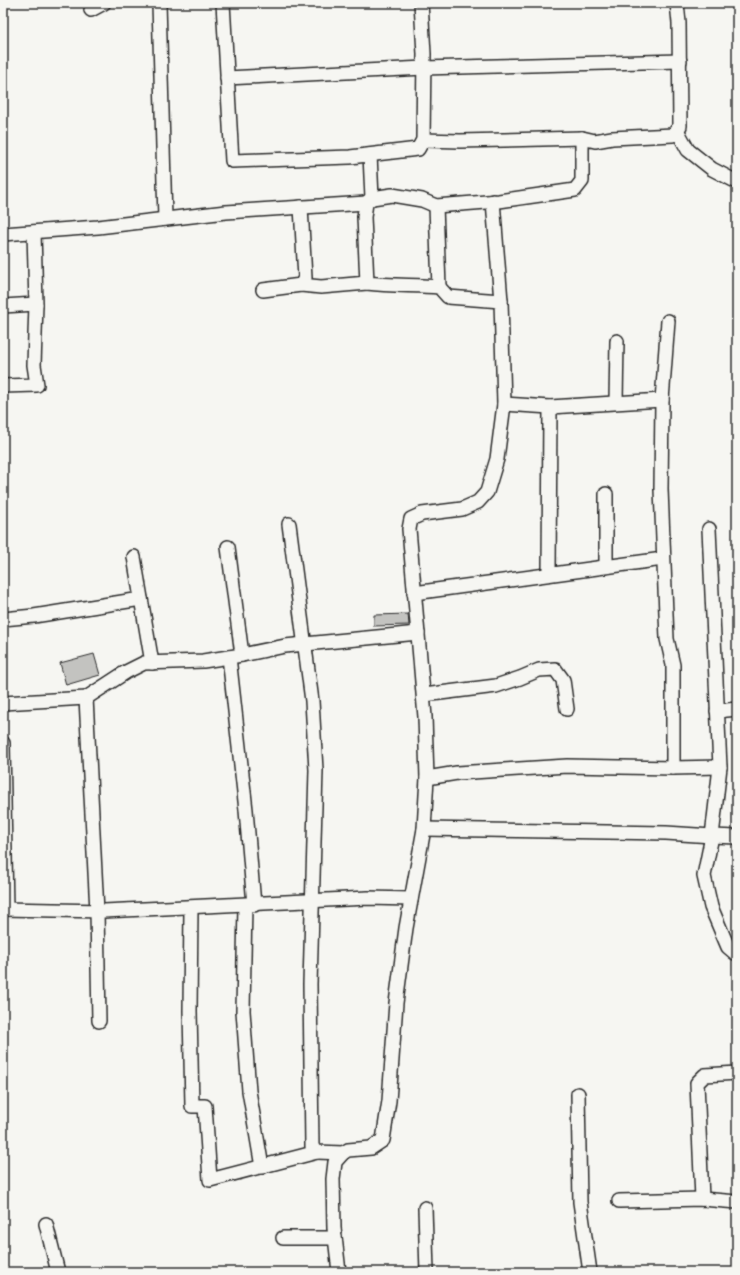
<svg xmlns="http://www.w3.org/2000/svg" width="740" height="1275" font-family="'Indie Flower',sans-serif">
	<style>
		.building { fill: #c3c3c0; stroke: #2b2b2b }
		.lines { fill: none; stroke-linecap: round; stroke-linejoin: round }
		.street-casing { stroke: #2b2b2b; stroke-width: 16 }
		.street { stroke: #f6f6f2; stroke-width: 13 }
	</style>
	<rect width="100%" height="100%" fill="#f6f6f2"/>
	<filter id="ink" filterUnits="userSpaceOnUse"><feTurbulence type="fractalNoise" baseFrequency=".025" numOctaves="2"/><feDisplacementMap in="SourceGraphic" scale="8" xChannelSelector="R" yChannelSelector="G"/><feConvolveMatrix kernelMatrix="1 2 1 2 8 2 1 2 1" color-interpolation-filters="sRGB"/></filter>
	<g filter="url(#ink)">
		<g class="building">
			<path d="M408 614 409 625 374 626V615Z"/>
			<path d="M94 654 100 675 66 685 60 663Z"/>
		</g>
		<g class="lines">
			<g class="street-casing">
				<g id="street">
					<path d="M159 3 165 219"/>
					<path d="M223 3 232 161 350 157 418 149 423 140 424 54 421 3"/>
					<path d="M91 10 104 3"/>
					<path d="M227 78 424 68 680 61"/>
					<path d="M677 130 688 150 712 169 737 182"/>
					<path d="M423 140 460 141 582 138"/>
					<path d="M370 155 372 198"/>
					<path d="M493 201 501 301"/>
					<path d="M436 206 439 287"/>
					<path d="M3 234 98 227 226 212 366 203"/>
					<path d="M301 285 321 287 367 283"/>
					<path d="M263 290 301 285 305 278 301 207"/>
					<path d="M3 306 36 304"/>
					<path d="M668 321 662 400 661 489 667 639 673 665V768"/>
					<path d="M3 386 37 385 34 365 36 304 34 232"/>
					<path d="M616 402 617 341"/>
					<path d="M504 404 550 407 662 400"/>
					<path d="M606 494V566"/>
					<path d="M289 524 312 701 316 770 310 984 312 1147 317 1152 343 1153"/>
					<path d="M709 529 720 767 712 836 704 876 711 907 728 947 735 953H737"/>
					<path d="M228 547 242 655"/>
					<path d="M134 557 152 663"/>
					<path d="M549 574 550 407"/>
					<path d="M414 593 663 559"/>
					<path d="M3 619 34 616 141 599"/>
					<path d="M229 657 246 810 254 905"/>
					<path d="M424 695 496 686 520 678 539 670 555 669 563 680 567 709"/>
					<path d="M86 698 97 911 99 1021"/>
					<path d="M3 703 86 698 126 672 144 663 203 661 242 655 285 646 418 633"/>
					<path d="M717 711 737 709"/>
					<path d="M3 743 6 909"/>
					<path d="M427 778 457 773 567 766 673 768 720 767"/>
					<path d="M424 829 666 833 712 836 737 837"/>
					<path d="M245 905 243 1011 249 1091 262 1167"/>
					<path d="M191 908 190 1011 192 1106H205L210 1180 317 1152"/>
					<path d="M3 909 104 911 368 898 411 899"/>
					<path d="M578 1094 580 1202 590 1272"/>
					<path d="M702 1199 697 1083 705 1075 737 1073"/>
					<path d="M619 1201 702 1199 737 1202"/>
					<path d="M425 1208 427 1272"/>
					<path d="M46 1224 58 1272"/>
					<path d="M283 1238H335"/>
					<path d="M339 1272 334 1228 333 1179 335 1162 343 1153 348 1150 371 1148 383 1140 389 1101 396 1003 406 928 424 829 427 778 425 717 409 529 411 519 422 514 462 509 478 502 487 492 497 459 504 404 501 301 448 297 439 287C415 285 391 286 367 283L364 217 366 203 372 198 392 195 422 200 436 206 499 201 575 190 582 181V138L595 141 612 138 673 135 680 126 679 23 677 3"/>
				</g>
			</g>
			<use href="#street" class="street"/>
		</g>
	</g>
	<rect width="740" height="1275" fill="none" stroke="#f6f6f2" stroke-width="16"/>
	<rect x="8" y="8" width="724" height="1259" fill="none" stroke="#2b2b2b" stroke-width="1.5" filter="url(#ink)"/>
</svg>
